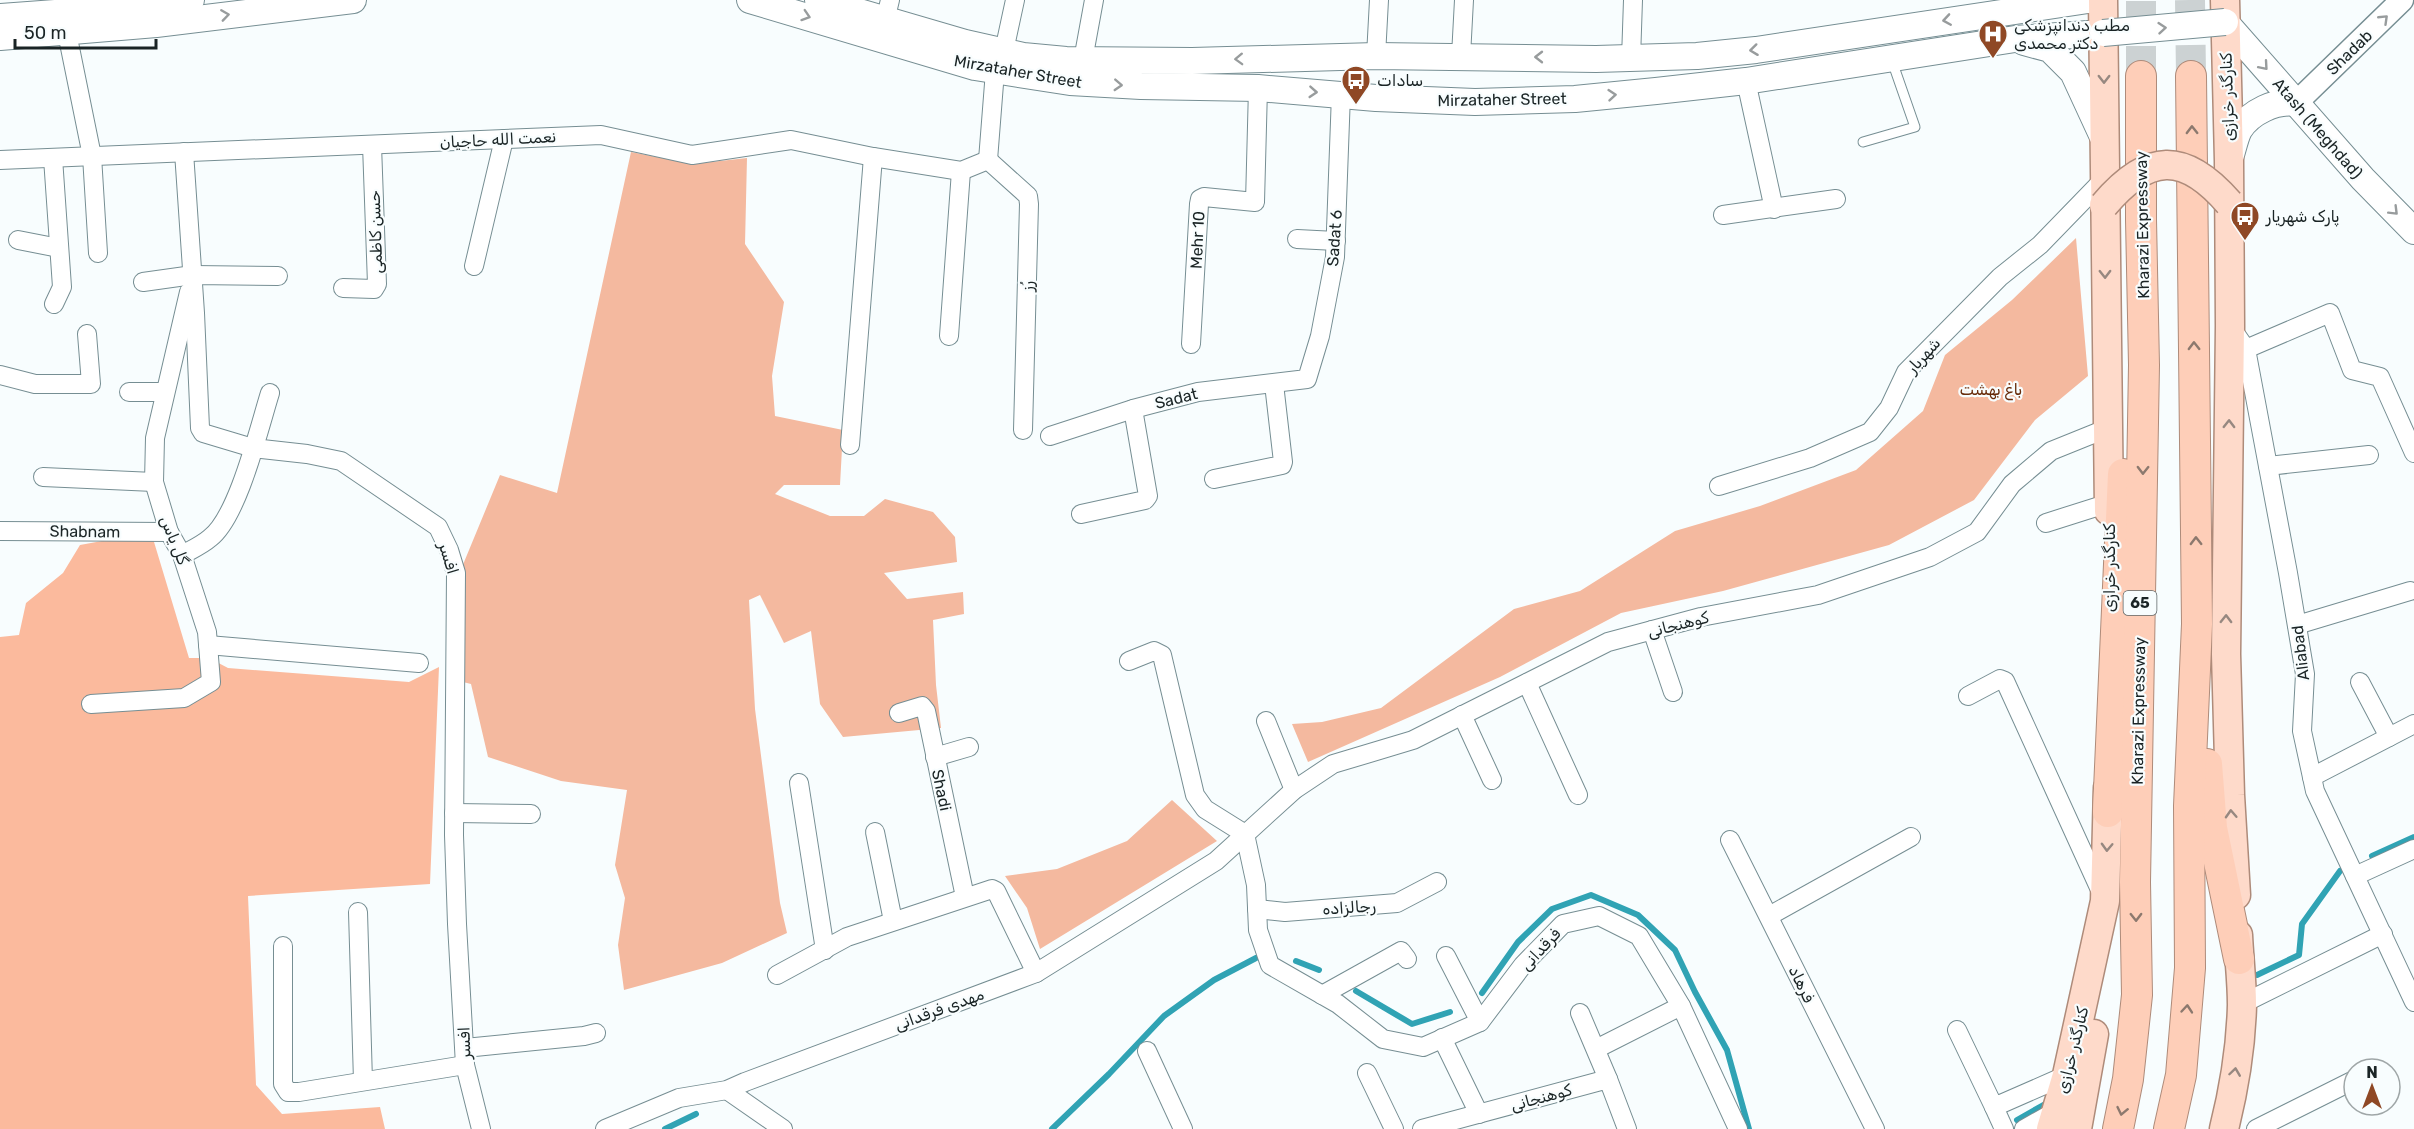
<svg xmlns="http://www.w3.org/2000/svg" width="2414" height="1129" font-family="Rubik,'Noto Sans Arabic',sans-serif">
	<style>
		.green { fill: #fbba9d }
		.forest { fill: #f4b99f }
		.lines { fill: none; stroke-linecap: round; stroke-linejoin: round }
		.stream { stroke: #30a3b4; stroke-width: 6 }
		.trunk-tunnel { stroke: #ccd2d3; stroke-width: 30; stroke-dasharray: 30 15; stroke-linecap: butt }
		.service-casing { stroke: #768e93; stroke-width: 11 }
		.minor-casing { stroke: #768e93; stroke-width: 20 }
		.tertiary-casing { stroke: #768e93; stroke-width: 25 }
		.secondary-casing { stroke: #768e93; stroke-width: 28 }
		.primary-casing { stroke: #ae8b7a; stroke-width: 31 }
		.trunk-casing { stroke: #ae8b7a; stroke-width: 32 }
		.service { stroke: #fff; stroke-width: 9 }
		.minor { stroke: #fff; stroke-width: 18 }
		.tertiary { stroke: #fff; stroke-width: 22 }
		.secondary { stroke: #fff; stroke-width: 26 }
		.primary { stroke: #fedaca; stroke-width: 28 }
		.trunk { stroke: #feceb8; stroke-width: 30 }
		.secondary-bridge-casing { stroke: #768e93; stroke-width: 28; stroke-linecap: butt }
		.primary-bridge-casing { stroke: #ae8b7a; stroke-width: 31; stroke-linecap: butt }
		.secondary-bridge { stroke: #fff; stroke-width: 26 }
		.primary-bridge { stroke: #fedaca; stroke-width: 28 }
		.oneway { stroke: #989c9d }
		.oneway2 { stroke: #978880 }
		.oneway3 { stroke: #8c796e }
		.labels { text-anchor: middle; stroke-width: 4.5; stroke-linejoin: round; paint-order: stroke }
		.shield { fill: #f8fdfe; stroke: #5d6566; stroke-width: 1.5 }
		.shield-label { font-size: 15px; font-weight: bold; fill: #1a2425 }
		.poi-label { font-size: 16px; fill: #1a2425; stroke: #f8fdfe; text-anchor: start }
		.street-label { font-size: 16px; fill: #1a2425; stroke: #f8fdfe }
		.park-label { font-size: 16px; fill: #682c0b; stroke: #f8fdfe }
	</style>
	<rect width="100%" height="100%" fill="#f8fdfe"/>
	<path class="green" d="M151 532 189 658H209L228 668 409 682 439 667 430 884 248 896 256 1085 282 1114 380 1107 385 1129H0V637L19 635 26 603 63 573 80 545Z"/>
	<g class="forest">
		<path d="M631 152 693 164 747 158 745 244 784 302 772 376 775 416 843 430 840 485H784L775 494 830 516H864L885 499 933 512 955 537 957 562 884 573 907 599 963 592 964 614 933 620 936 685 941 728 843 737 820 704 811 631 784 643 760 595 749 600 755 709 780 903 787 933 722 963 624 990 618 945 625 898 615 865 627 790 561 781 488 757 471 684 463 682 462 567 500 475 557 493Z"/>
		<path d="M2076 238 2088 376 2035 420 1974 500 1889 545 1723 591 1621 613 1500 677 1308 762 1292 724 1322 722 1381 708 1514 609 1580 591 1675 531 1760 506 1856 470 1923 411 1945 355 2012 300Z"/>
		<path d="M1172 800 1217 841 1040 949 1027 908 1005 876 1057 869 1127 841Z"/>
	</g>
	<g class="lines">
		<g class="stream">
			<path d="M2372 856 2414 837"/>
			<path d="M1296 961 1319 970"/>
			<path d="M2257 975 2299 955 2302 924 2340 871"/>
			<path d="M1356 991 1412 1024 1450 1012"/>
			<path d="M1482 993 1518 942 1552 909 1591 895 1638 915 1675 950 1695 992 1727 1050 1749 1129"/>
			<path d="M2017 1120 2047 1103"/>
			<path d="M665 1129 696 1114"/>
			<path d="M1052 1129 1109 1074 1164 1016 1214 980 1256 958"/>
		</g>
		<g class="trunk-tunnel">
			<path d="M2190 0 2191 76"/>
			<path d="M2141 76V0"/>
		</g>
		<g class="service-casing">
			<path id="service" d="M1863 142 1915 127 1892 61"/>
		</g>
		<g class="minor-casing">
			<g id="minor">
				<path d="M885 21 890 0"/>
				<path d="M67 33 92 156 98 253"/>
				<path d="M1004 51 1015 0"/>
				<path d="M1376 56 1379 0"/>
				<path d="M1461 56 1464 0"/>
				<path d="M1631 59 1633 0"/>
				<path d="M1083 60 1094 0"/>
				<path d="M1746 81 1774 209"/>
				<path d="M184 152 195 313 200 428 203 433 253 448 307 454 341 461 438 527 449 550 456 573 454 835 457 924 465 1065 481 1129"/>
				<path d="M53 158 62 287 54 304"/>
				<path d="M0 160 601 135 692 155 791 140 873 157 961 171 988 160"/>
				<path d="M988 160 1028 196 1029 204 1023 430"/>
				<path d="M988 160 995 71"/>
				<path d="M1723 215 1836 199"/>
				<path d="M1297 239 1336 241"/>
				<path d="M18 240 59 248"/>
				<path d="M474 266 504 139"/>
				<path d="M143 282 193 275 278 276"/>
				<path d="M343 288 374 289 377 284 372 145"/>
				<path d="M2230 326 2246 349 2288 573 2305 674 2302 731 2315 791 2414 1002"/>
				<path d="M949 336 961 171"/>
				<path d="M1191 344 1199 204 1200 199 1204 197 1255 202 1258 88"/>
				<path d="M2246 349 2330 313 2352 370 2380 377 2414 453"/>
				<path d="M0 375 35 384H91L87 334"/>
				<path d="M129 392H164"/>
				<path d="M1050 436 1133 409 1198 392 1307 379 1320 336 1335 257 1341 94"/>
				<path d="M850 445 873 157"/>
				<path d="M2268 466 2369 455"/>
				<path d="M43 477 154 482"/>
				<path d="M1214 479 1282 465 1283 462 1274 384"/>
				<path d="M1719 486 1810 458 1870 432 1889 408 1906 372 2000 277 2040 245 2105 178"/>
				<path d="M1081 514 1145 500 1148 496 1133 409"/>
				<path d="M2046 523 2109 503"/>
				<path d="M0 531 169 532"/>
				<path d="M182 555C191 550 202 545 210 538 238 517 259 428 270 393"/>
				<path d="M2297 625 2410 591"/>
				<path d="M1652 630 1673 692"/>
				<path d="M208 645 419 663"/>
				<path d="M1129 661 1154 651 1162 655 1195 795 1205 809 1245 834 1256 885 1258 930 1270 965 1338 1004 1383 1039 1423 1047 1480 1022 1523 965 1563 924 1599 916 1639 936 1681 1006 1738 1129"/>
				<path d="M2360 682 2389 737"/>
				<path d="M1527 683 1578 795"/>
				<path d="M1968 696 2000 679 2005 681 2102 894"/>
				<path d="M91 704 184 698 211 682 207 632 182 555 169 532 154 482 155 438 189 292"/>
				<path d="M899 713 922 706 926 711 965 897"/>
				<path d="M1462 715 1492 780"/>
				<path d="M1266 721 1294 790"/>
				<path d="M935 757 969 747"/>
				<path d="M2312 777 2414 724"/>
				<path d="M799 783 825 950"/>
				<path d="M454 813 531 814"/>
				<path d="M875 832 893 921"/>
				<path d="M1730 840 1875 1129"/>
				<path d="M2355 876 2414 849"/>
				<path d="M1257 909 1285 912 1397 903 1437 882"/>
				<path d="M358 912 363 1081"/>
				<path d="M1769 916 1911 837"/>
				<path d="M283 946V1084L288 1092H299L465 1065"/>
				<path d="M1446 956 1480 1022"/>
				<path d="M777 975 847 937 992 889 996 891 1036 973"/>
				<path d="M1322 995 1401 951 1407 959"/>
				<path d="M2242 1004 2383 934"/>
				<path d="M1580 1013 1608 1079"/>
				<path d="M1957 1030 1994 1107 2067 1075"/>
				<path d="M1442 1038 1479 1114"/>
				<path d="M465 1048 584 1036 596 1033"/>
				<path d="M1596 1049 1681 1006"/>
				<path d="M1147 1051 1183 1129"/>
				<path d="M1367 1073 1394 1129"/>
				<path d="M727 1090 783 1129"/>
				<path d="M1994 1107 2004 1129"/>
				<path d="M605 1129 679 1098 727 1090 745 1082 1036 973 1216 861 1294 790 1333 764 1413 740 1608 642 1701 617 1818 595 1930 557 1977 532 2012 484 2051 451 2108 428"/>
				<path d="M1422 1129 1608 1079 1627 1129"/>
				<path d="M2024 1129 2056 1111"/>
				<path d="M2256 1129 2354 1080"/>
			</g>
		</g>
		<g class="tertiary-casing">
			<path id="tertiary" d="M2296 103 2402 0"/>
		</g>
		<g class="secondary-casing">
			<g id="secondary">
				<path d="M750 0 975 67 1070 82 1141 86 1258 88 1376 98 1475 102 1575 99 1656 91 1746 81 2015 39 2103 33"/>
				<path d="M818 0 965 43 1023 56 1066 60 1192 61 1376 56 1596 59 1697 56 1756 50 2088 0"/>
				<path d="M0 17 151 6 191 0"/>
				<path d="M2225 22 2363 179 2414 231"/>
				<path d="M0 37 156 24 353 0"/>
				<path d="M2024 42 2050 49 2073 72 2103 137"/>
				<path d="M2230 158C2233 149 2235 138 2239 130 2250 112 2276 100 2296 103"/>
			</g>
		</g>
		<g class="primary-casing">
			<g id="primary">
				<path d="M2103 0 2109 511"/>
				<path d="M2225 0 2229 161 2230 326 2226 654 2230 795 2236 895"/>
				<path d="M2051 1129 2067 1075 2105 901 2108 788"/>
				<path d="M2077 1129 2094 1034"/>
				<path d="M2224 1129C2234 1089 2241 1046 2242 1005 2242 981 2239 958 2238 935"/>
			</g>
		</g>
		<g class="trunk-casing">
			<g id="trunk">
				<path d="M2207 764 2212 828 2239 959"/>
				<path d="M2108 812 2123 474"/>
				<path d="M2118 1129 2128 1079 2137 995 2135 882 2144 365 2141 220V76"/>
				<path d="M2169 1129 2181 1075 2190 968 2189 806 2197 624 2191 76"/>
			</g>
		</g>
		<use href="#service" class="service"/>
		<use href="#minor" class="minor"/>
		<use href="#tertiary" class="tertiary"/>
		<use href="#secondary" class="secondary"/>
		<use href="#primary" class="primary"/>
		<use href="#trunk" class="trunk"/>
		<g class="secondary-bridge-casing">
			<path id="secondary-bridge" d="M2103 33 2225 22"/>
		</g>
		<g class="primary-bridge-casing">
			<path id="primary-bridge" d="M2104 205C2148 153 2184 151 2229 203"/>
		</g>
		<use href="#secondary-bridge" class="secondary-bridge"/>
		<use href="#primary-bridge" class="primary-bridge"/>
	</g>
	<defs><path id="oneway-chevron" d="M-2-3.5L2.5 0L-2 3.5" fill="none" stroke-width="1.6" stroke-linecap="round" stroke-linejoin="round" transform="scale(1.5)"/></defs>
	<g class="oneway">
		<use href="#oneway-chevron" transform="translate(225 15) rotate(-8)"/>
		<use href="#oneway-chevron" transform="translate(806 16) rotate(18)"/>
		<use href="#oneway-chevron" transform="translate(2384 19) rotate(-44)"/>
		<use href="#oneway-chevron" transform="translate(1947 20) rotate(171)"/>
		<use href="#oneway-chevron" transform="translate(2162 28) rotate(-5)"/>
		<use href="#oneway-chevron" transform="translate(1754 50) rotate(173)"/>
		<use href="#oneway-chevron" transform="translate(1539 57) rotate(-180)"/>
		<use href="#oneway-chevron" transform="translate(1239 59) rotate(178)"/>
		<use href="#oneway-chevron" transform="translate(2264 66) rotate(49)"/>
		<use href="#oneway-chevron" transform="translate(1118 85) rotate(3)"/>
		<use href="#oneway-chevron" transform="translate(1313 92) rotate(4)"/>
		<use href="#oneway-chevron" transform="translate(1612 95) rotate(-5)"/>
		<use href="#oneway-chevron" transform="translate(2394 211) rotate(45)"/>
	</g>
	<g class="oneway2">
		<use href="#oneway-chevron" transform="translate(2104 79) rotate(90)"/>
		<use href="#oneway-chevron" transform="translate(2105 274) rotate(89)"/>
		<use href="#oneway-chevron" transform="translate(2229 424) rotate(-89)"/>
		<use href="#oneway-chevron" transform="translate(2226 619) rotate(-89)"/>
		<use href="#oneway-chevron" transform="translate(2231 814) rotate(-93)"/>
		<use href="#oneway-chevron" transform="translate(2107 847) rotate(92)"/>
		<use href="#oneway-chevron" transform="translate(2235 1072) rotate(-82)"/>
	</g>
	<g class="oneway3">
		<use href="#oneway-chevron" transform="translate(2192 130) rotate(-91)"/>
		<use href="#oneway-chevron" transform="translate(2194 346) rotate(-91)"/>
		<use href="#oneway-chevron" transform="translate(2143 470) rotate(91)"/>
		<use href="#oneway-chevron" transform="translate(2196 541) rotate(-91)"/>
		<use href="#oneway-chevron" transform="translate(2136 917) rotate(89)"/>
		<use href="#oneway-chevron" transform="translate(2187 1009) rotate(-85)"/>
		<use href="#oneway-chevron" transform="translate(2122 1111) rotate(102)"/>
	</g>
	<defs>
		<g id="hospital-pin" transform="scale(1.5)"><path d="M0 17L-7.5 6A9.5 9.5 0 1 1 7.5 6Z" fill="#8f4825" stroke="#f8fdfe"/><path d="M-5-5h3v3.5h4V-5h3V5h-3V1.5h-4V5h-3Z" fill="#fff"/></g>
		<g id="bus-pin" transform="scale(1.5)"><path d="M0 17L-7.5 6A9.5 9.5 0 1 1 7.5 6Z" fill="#8f4825" stroke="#f8fdfe"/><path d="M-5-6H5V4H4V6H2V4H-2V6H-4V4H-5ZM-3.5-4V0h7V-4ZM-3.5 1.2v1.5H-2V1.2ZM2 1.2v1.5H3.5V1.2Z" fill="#fff"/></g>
	</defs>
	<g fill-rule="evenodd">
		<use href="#hospital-pin" x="1993" y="34"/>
		<use href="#bus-pin" x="1356" y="80"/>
		<use href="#bus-pin" x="2245" y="216"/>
	</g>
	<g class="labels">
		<rect class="shield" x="2123.5" y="591" width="33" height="24" rx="4.5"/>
		<g class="shield-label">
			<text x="2140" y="608">65</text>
		</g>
		<g class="poi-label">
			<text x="2014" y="31">مطب دندانپزشکی<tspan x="2014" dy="18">دکتر محمدی</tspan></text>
			<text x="1377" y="86">سادات</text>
			<text x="2266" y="222">پارک شهریار</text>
		</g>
		<g class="street-label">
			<text transform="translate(2349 52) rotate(-44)" y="6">Shadab</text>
			<text transform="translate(1018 71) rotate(10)" y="6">Mirzataher Street</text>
			<text transform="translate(2227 97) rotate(-92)" y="6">کنارگذر خرازی</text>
			<text transform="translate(1502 99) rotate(-1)" y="6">Mirzataher Street</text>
			<text transform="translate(2318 128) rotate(49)" y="6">Atash (Meghdad)</text>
			<text transform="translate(498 139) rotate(-3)" y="6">نعمت الله حاجیان</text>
			<text transform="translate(2142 225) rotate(-91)" y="6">Kharazi Expressway</text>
			<text transform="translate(375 232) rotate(-92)" y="6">حسن کاظمی</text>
			<text transform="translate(1334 238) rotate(-86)" y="6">Sadat 6</text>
			<text transform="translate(1197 240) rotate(-87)" y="6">Mehr 10</text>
			<text transform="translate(1027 286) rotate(-88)" y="6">رُز</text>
			<text transform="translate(1923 355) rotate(-48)" y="6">شهریار</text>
			<text transform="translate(1176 398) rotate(-14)" y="6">Sadat</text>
			<text transform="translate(85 531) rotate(1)" y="6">Shabnam</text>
			<text transform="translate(175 540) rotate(68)" y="6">گل یاس</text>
			<text transform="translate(449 558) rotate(73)" y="6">افسر</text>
			<text transform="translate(2109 568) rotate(-90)" y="6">کنارگذر خرازی</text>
			<text transform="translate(1678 624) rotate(-14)" y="6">کوهنجانی</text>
			<text transform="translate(2300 653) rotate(-97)" y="6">Aliabad</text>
			<text transform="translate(2138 711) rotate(-89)" y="6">Kharazi Expressway</text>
			<text transform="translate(942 790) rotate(78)" y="6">Shadi</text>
			<text transform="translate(1349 907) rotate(-4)" y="6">رجالزاده</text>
			<text transform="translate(1540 949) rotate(-47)" y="6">فرقدانی</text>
			<text transform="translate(1802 984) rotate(64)" y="6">فرهاد</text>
			<text transform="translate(939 1009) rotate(-20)" y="6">مهدی فرقدانی</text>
			<text transform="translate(464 1043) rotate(-92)" y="6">افسر</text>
			<text transform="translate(2072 1050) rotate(-76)" y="6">کنارگذر خرازی</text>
			<text transform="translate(1541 1097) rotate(-15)" y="6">کوهنجانی</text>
		</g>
		<g class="park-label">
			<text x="1991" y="395">باغ بهشت</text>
		</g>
	</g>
	<g transform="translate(2372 1087)"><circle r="28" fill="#f8fdfe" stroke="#9fa6a7" stroke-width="1.5"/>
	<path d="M0-4.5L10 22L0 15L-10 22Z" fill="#8f4825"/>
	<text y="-9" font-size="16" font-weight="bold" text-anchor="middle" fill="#1a2425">N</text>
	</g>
	<path d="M15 39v9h141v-9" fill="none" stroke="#1a2425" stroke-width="3"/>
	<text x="24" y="39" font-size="18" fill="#1a2425" stroke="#f8fdfe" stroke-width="4.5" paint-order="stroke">50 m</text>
</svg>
